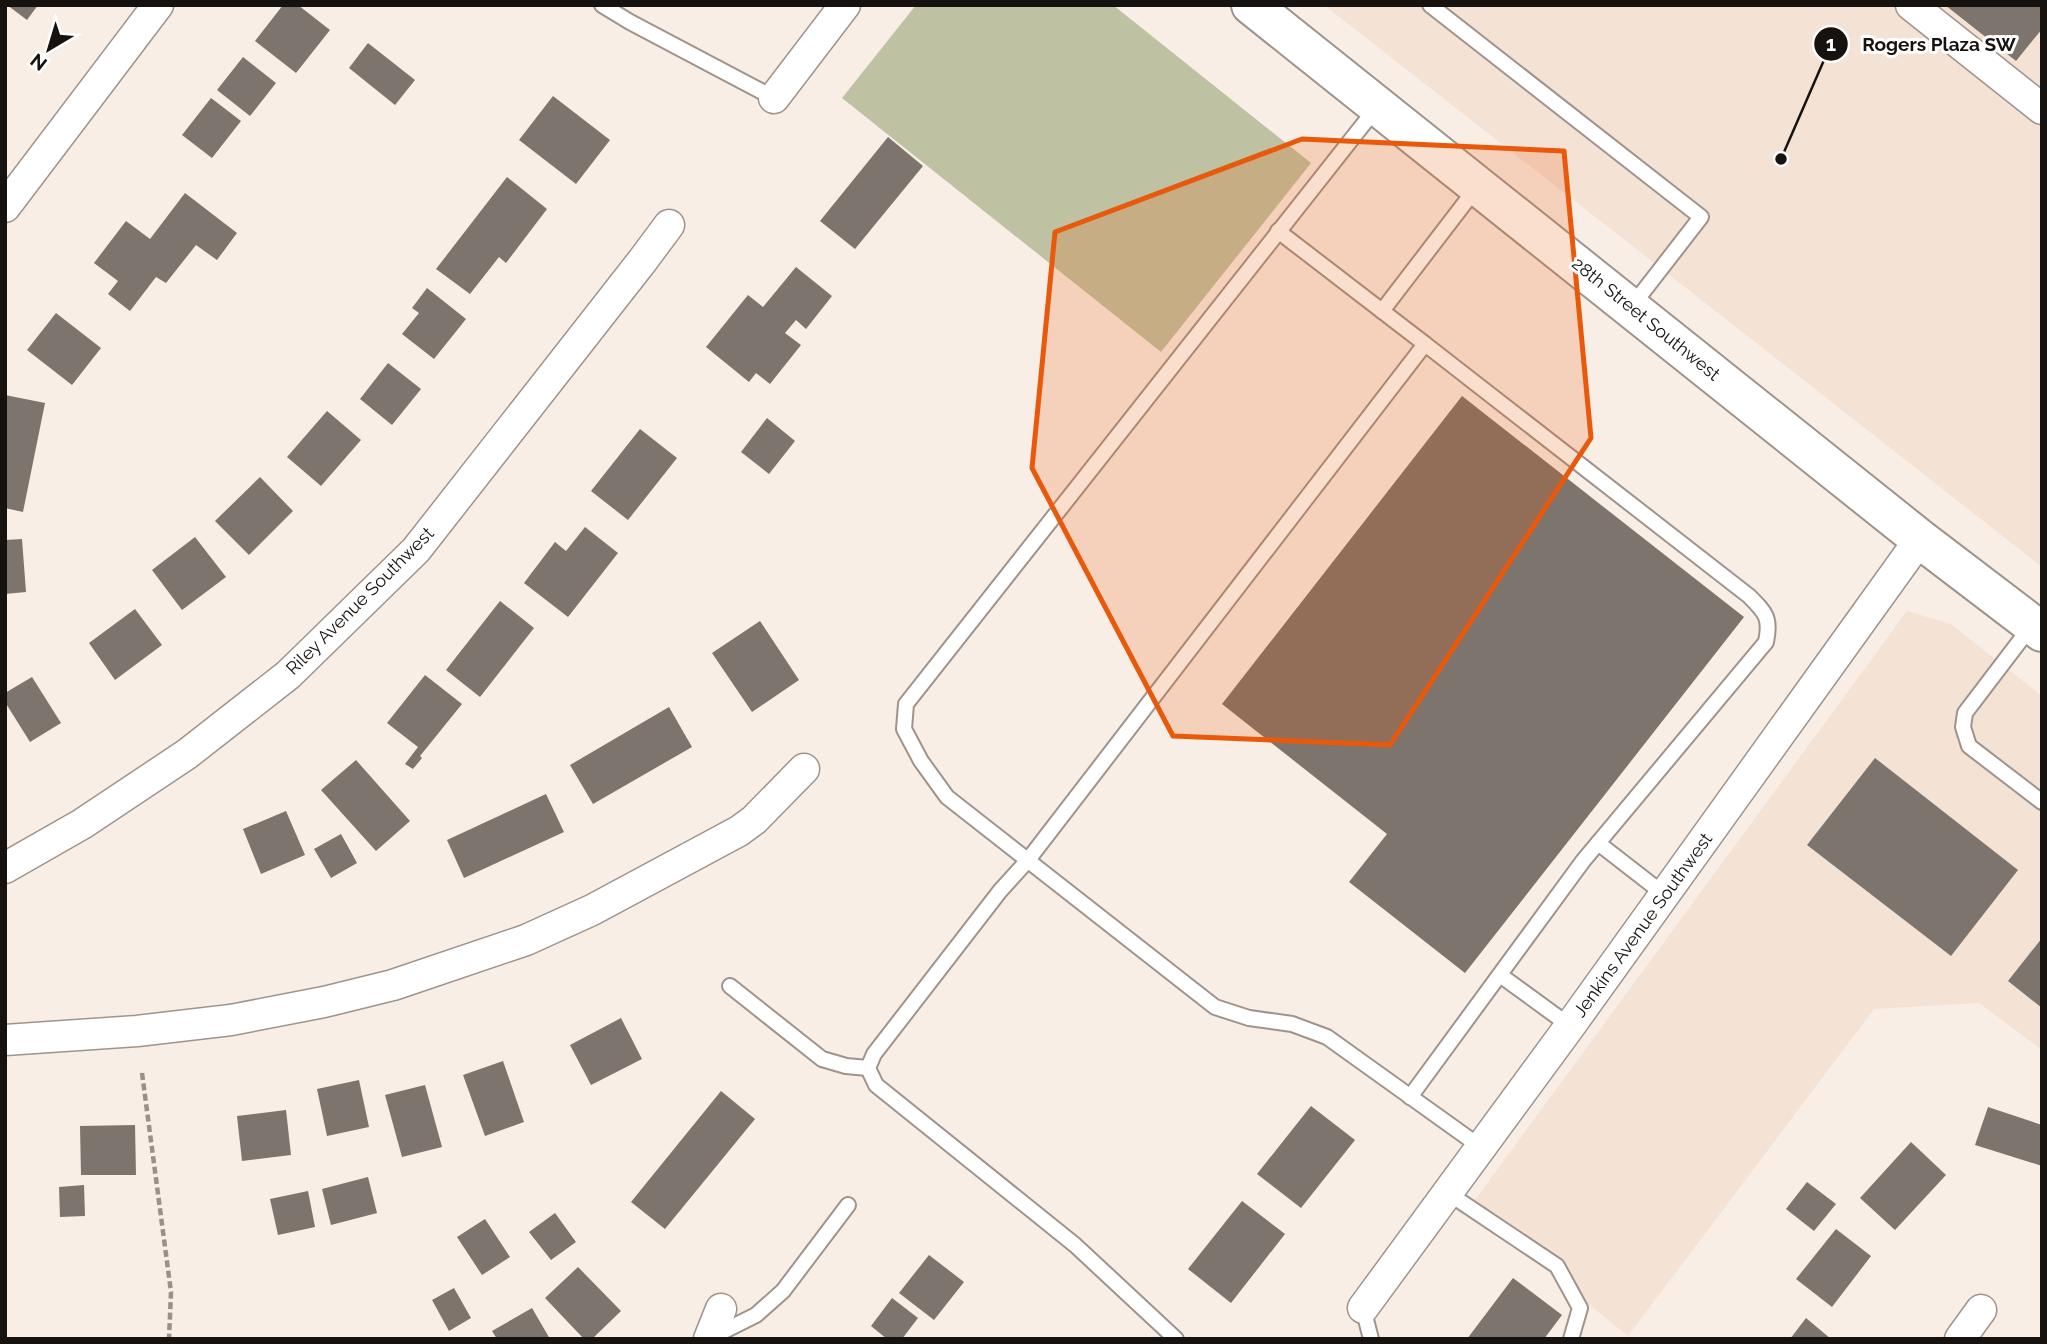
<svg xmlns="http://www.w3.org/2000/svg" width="2047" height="1344" font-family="Raleway,sans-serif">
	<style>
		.built { fill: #f4e2d5 }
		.green { fill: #bfc2a2 }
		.building { fill: #7d746d }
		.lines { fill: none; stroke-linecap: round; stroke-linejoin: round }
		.service-casing { stroke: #9e948d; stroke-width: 18 }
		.minor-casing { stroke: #9e948d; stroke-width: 33 }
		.primary-casing { stroke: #9e948d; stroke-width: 42 }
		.path { stroke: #98908a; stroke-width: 4.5; stroke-dasharray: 7 3.5; stroke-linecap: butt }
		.service { stroke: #fff; stroke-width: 14 }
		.minor { stroke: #fff; stroke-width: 30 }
		.primary { stroke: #fff; stroke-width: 38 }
		.marked { fill: #e8590c; fill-opacity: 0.2; stroke: #e8590c; stroke-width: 5; stroke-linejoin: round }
		.labels { text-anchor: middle; stroke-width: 6; stroke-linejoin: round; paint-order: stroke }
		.street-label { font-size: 18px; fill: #16120f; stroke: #fff }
		.leader { fill: none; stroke: #16120f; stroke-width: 2.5 }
		.callout-dot { fill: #16120f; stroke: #fff; stroke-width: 2.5 }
		.mark-label { font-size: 21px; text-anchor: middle; font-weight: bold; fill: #fff }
		.callout-label { font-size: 19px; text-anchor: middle; font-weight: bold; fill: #16120f; stroke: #fff; stroke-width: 6; stroke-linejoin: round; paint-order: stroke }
	</style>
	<rect width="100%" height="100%" fill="#f9eee6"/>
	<g class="built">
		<path d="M1324 5H2042V567L1718 313Z"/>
		<path d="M1907 611 1951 624 2042 696V1050L1979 1003 1874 1009 1628 1336 1469 1208Z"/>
	</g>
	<path class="green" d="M916 5H1113L1311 163 1161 352 842 98Z"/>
	<g class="building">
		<path d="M7 5H38L27 20Z"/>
		<path d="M283 5H298L330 30 296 73 255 41Z"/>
		<path d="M1945 5H2042V29L2016 61Z"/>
		<path d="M368 43 415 80 395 105 349 68Z"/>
		<path d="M243 57 276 83 250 116 217 90Z"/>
		<path d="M553 96 610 140 576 184 519 140Z"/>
		<path d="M211 98 241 121 212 158 182 135Z"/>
		<path d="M888 137 923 166 855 249 820 221Z"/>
		<path d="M507 177 547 209 506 263 499 257 470 294 436 269Z"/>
		<path d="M185 193 237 233 217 260 196 245 166 283 156 277 130 311 108 294 118 281 94 263 126 221 150 239Z"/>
		<path d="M796 267 832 296 806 329 796 320 785 333 801 345 770 384 756 373 749 382 706 347 748 295 763 307Z"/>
		<path d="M427 288 466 319 434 359 402 334 419 313 412 308Z"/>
		<path d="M56 313 101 348 72 385 27 350Z"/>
		<path d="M388 363 421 389 392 425 360 399Z"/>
		<path d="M5 395 45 403 23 512 5 508Z"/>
		<path d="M1462 396 1744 617 1465 973 1349 882 1387 834 1222 704Z"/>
		<path d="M327 411 361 440 321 486 287 457Z"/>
		<path d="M767 418 795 441 769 474 741 452Z"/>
		<path d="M640 429 677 458 628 520 591 491Z"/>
		<path d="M260 477 293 511 249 555 215 521Z"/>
		<path d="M585 527 618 553 568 617 524 583 555 542 566 551Z"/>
		<path d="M195 537 226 577 182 610 152 570Z"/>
		<path d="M22 539 26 592 5 594V540Z"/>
		<path d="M500 601 534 628 480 697 446 670Z"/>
		<path d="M135 609 162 645 115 680 89 643Z"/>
		<path d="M760 621 799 680 752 712 712 653Z"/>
		<path d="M425 675 462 704 420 756 422 758 413 769 405 764 418 747 387 723Z"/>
		<path d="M32 677 61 723 30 742 5 702V693Z"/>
		<path d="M669 707 692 747 593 804 570 765Z"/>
		<path d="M1875 758 2018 870 1951 956 1807 845Z"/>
		<path d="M356 760 410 821 376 851 321 790Z"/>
		<path d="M546 794 564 832 464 878 447 840Z"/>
		<path d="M286 811 305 855 261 874 243 829Z"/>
		<path d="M341 834 357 863 331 878 314 849Z"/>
		<path d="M2042 938V1008L2008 981Z"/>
		<path d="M621 1018 642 1059 591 1085 570 1045Z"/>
		<path d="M503 1061 524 1122 485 1136 463 1075Z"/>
		<path d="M359 1080 369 1127 327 1136 317 1089Z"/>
		<path d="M425 1085 442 1147 402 1157 385 1095Z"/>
		<path d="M721 1091 755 1119 665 1229 631 1202Z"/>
		<path d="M1311 1106 1355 1140 1301 1208 1257 1174Z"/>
		<path d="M1988 1107 2042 1125V1166L1975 1145Z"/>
		<path d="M286 1110 291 1155 242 1161 237 1116Z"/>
		<path d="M135 1125 136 1175H81L80 1126Z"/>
		<path d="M1911 1142 1946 1175 1895 1230 1860 1198Z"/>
		<path d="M368 1177 377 1213 331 1225 322 1189Z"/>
		<path d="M1807 1182 1836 1204 1814 1231 1786 1209Z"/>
		<path d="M84 1185 85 1216 60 1217 59 1187Z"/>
		<path d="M308 1191 315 1227 278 1235 270 1199Z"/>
		<path d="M1242 1201 1285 1234 1231 1303 1188 1269Z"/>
		<path d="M555 1213 576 1242 551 1260 529 1232Z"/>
		<path d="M485 1219 510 1257 482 1275 457 1237Z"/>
		<path d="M1836 1229 1871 1256 1832 1307 1796 1279Z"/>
		<path d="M929 1255 964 1282 934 1320 899 1293Z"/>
		<path d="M578 1267 621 1311 592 1339H584L545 1298Z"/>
		<path d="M1513 1278 1562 1315 1544 1339H1467Z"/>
		<path d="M454 1288 471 1318 449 1331 432 1300Z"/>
		<path d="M892 1298 918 1318 902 1339H887L871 1326Z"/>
		<path d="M532 1308 550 1339H497L492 1331Z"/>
		<path d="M1806 1318 1831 1339H1790Z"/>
	</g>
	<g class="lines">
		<g class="service-casing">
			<g id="service">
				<path d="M602 5 630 22 774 98"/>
				<path d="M1430 5 1701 217 1632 306"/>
				<path d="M1377 107 906 704 904 729 921 761 947 797 1215 1007 1249 1018 1292 1024 1327 1037 1482 1148"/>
				<path d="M1382 311 1477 187"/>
				<path d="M2032 625 1965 713 1963 727 1969 746 2042 802"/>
				<path d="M1598 843 1665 895"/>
				<path d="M1500 975 1570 1026"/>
				<path d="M730 986 822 1059 846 1066 868 1068"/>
				<path d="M1410 1097 1583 861 1766 642C1771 618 1766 613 1749 596L1425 344"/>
				<path d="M1448 1193 1557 1266 1580 1308 1571 1339"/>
				<path d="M1363 1308 1371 1339"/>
				<path d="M714 1336 756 1315 783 1291 848 1205"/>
				<path d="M1176 1339 1075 1245 876 1085 868 1068 874 1054 1000 891 1028 860 1425 344 1278 231"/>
			</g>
		</g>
		<g class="minor-casing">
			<g id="minor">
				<path d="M1911 5 2042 109"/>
				<path d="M774 98 845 5"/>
				<path d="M5 207 158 5"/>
				<path d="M5 868 82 824 187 754 288 675 416 550 643 260 669 225"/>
				<path d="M5 1040 137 1031 231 1020 324 1002 393 985 526 940 592 910 739 831 754 820 804 769"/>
				<path d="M1363 1308 1570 1026 1920 539"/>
				<path d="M709 1339 721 1309"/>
				<path d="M1960 1339 1981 1310"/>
			</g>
		</g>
		<g class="primary-casing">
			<path id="primary" d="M1251 5 1920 539 2042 632"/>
		</g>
		<path class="path" d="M142 1073 171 1292 169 1339"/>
		<use href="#service" class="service"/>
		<use href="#minor" class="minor"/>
		<use href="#primary" class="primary"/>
	</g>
	<path class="marked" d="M1302 139 1564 151 1591 438 1390 745 1173 736 1032 468 1055 232Z"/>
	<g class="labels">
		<g class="street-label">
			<text transform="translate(1646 319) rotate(39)" y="6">28th Street Southwest</text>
			<text transform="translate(360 601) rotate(-45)" y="6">Riley Avenue Southwest</text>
			<text transform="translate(1643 925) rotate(-54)" y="6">Jenkins Avenue Southwest</text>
		</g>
	</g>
	<path class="leader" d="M1781 159L1831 44"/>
	<g class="callout-dot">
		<circle cx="1781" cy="159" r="7"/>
		<circle cx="1831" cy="44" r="18"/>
	</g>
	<g class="mark-label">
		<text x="1831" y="51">1</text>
	</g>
	<g class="callout-label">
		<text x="1939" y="51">Rogers Plaza SW</text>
	</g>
	<rect width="2047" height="1344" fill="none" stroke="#16120f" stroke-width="14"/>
	<g transform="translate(49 49) rotate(218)" stroke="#ffffff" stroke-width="5" paint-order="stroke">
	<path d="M0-5L12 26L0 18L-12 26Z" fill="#16120f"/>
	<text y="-10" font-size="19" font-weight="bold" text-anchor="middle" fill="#16120f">N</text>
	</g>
</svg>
